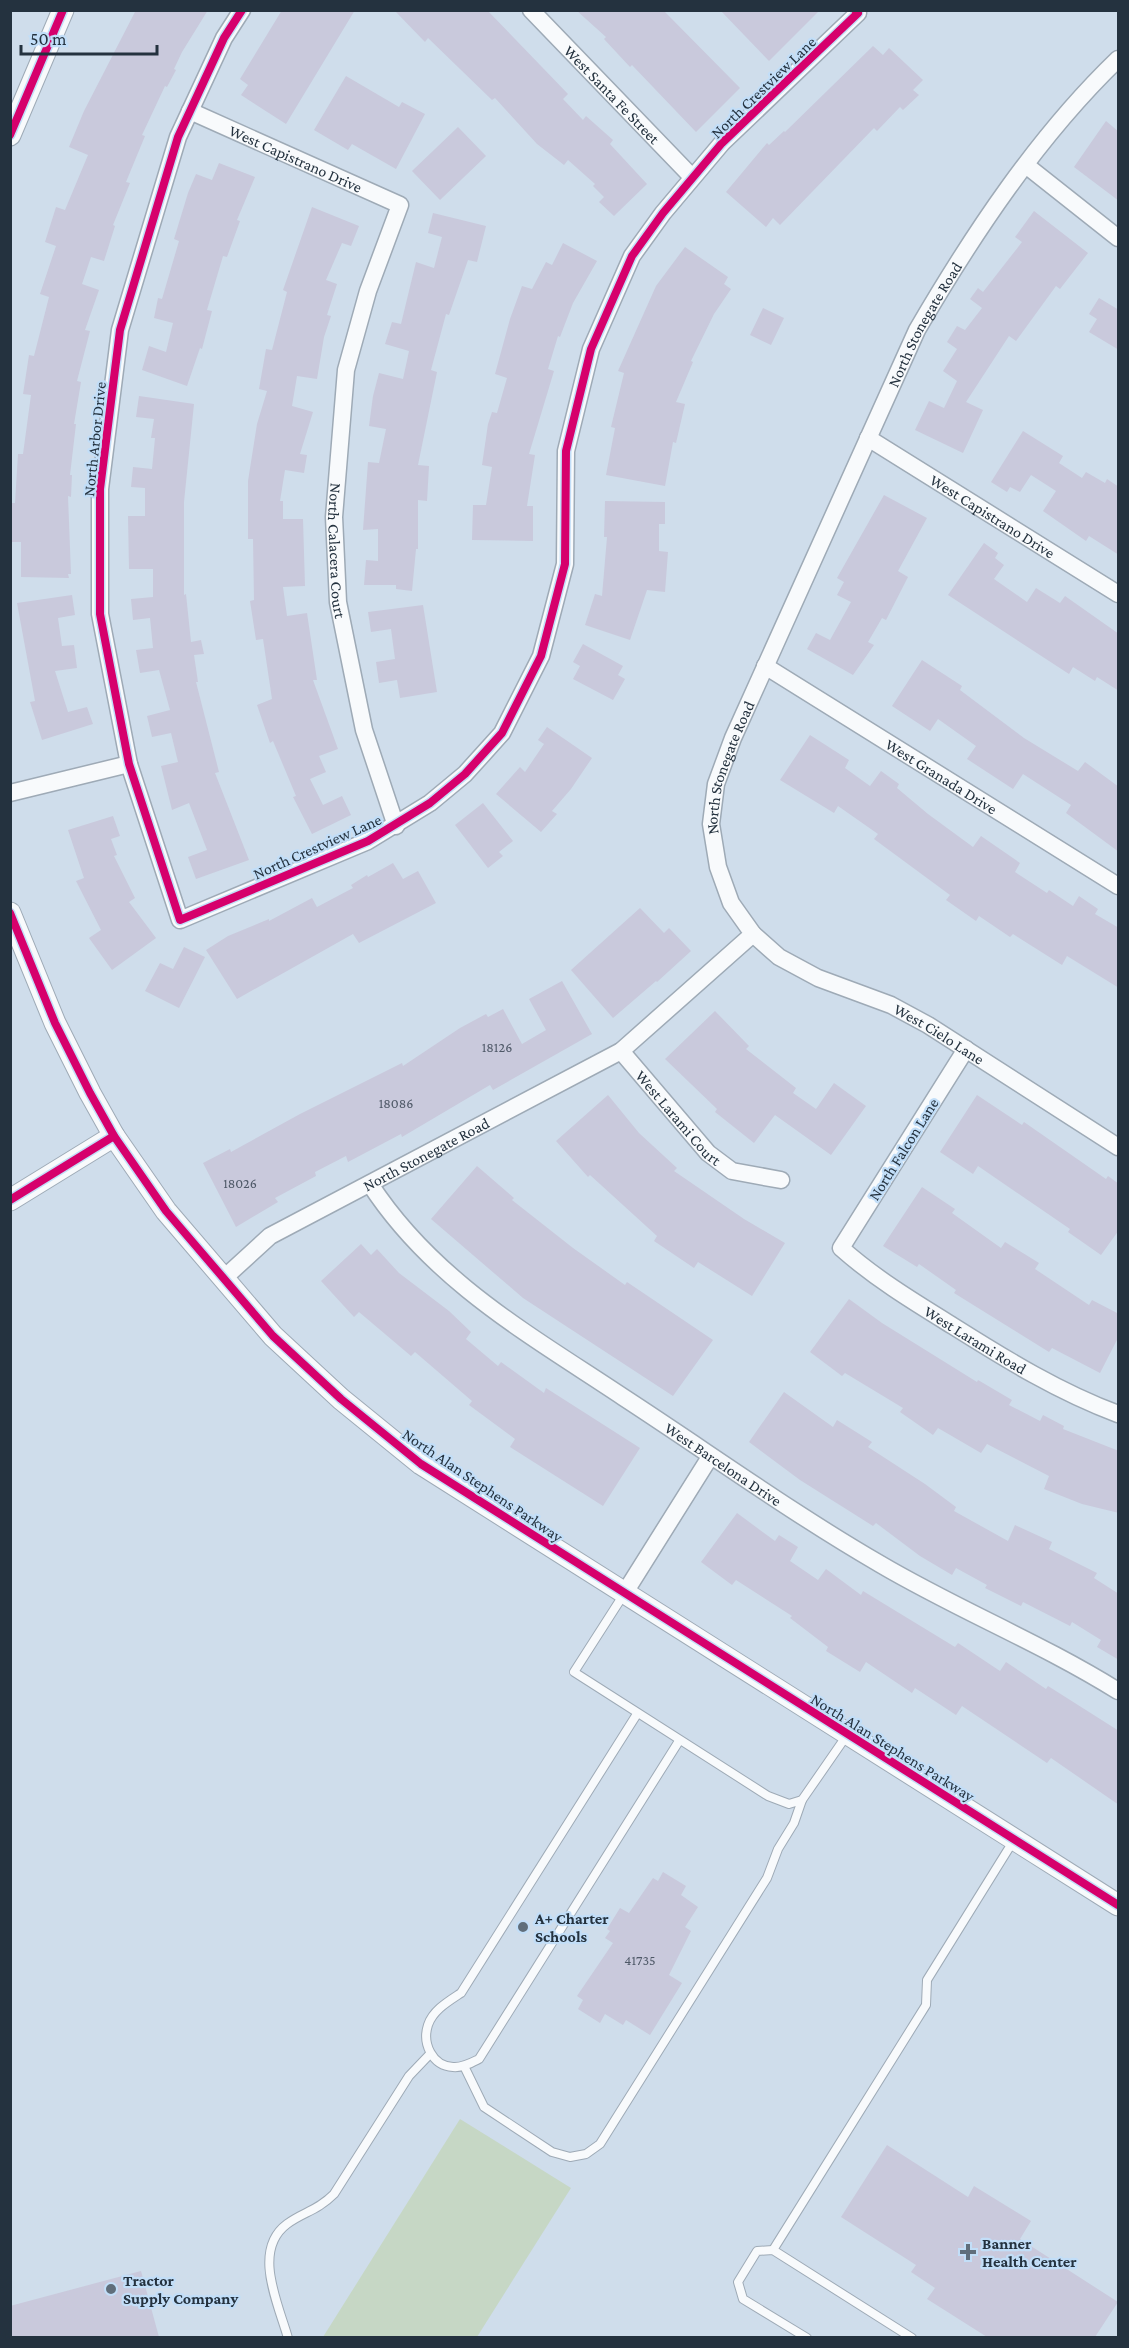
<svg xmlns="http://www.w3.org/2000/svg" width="1129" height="2348" font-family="'Crimson Pro',serif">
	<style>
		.green { fill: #c6d7c5 }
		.building { fill: #c9c9dc }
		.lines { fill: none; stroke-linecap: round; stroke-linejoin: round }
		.service-casing { stroke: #9eaab6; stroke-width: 10 }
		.minor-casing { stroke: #9eaab6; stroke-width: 19 }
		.tertiary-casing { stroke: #9eaab6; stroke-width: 23 }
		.service { stroke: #f8fafc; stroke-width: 8 }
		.minor { stroke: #f8fafc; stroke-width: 16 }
		.tertiary { stroke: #f8fafc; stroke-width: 21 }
		.cycleway-casing { stroke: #c2def8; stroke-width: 11 }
		.cycleway { stroke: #d6006c; stroke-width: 8 }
		.poi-dot { fill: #606e7b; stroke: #c2def8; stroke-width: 2 }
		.labels { text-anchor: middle; stroke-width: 4.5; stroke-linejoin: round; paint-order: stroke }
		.number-label { font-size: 14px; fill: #4e5867 }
		.street-label { font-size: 16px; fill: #24323f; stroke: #c2def8 }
		.poi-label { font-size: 16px; font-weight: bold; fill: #24323f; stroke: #c2def8; text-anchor: start }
	</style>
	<rect width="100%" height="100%" fill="#cfddeb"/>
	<path class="green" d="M460 2119 571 2188 477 2337H323Z"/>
	<g class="building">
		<path d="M136 10H208L182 52 174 69 176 70 167 87 165 86 142 135 145 136 126 182 130 183 113 225 115 226 104 261 91 257 82 284 99 290 85 330 90 331 77 381 81 382 74 424H76L70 475H72L71 497 68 496 71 574H68L69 578 21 577V542H10V503H15L18 454H23L31 395 23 394 29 355 34 356 49 297 40 294 56 246 45 242 56 207 65 210 88 155 69 147 84 111Z"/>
		<path d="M282 10H355L286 124 241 95 248 85 240 79Z"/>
		<path d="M394 10H487L568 94 563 99 583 120 586 116 613 140 610 144 647 184 614 216 599 202 604 197 593 186 595 184 568 160 564 165 537 144 495 98 492 100 428 38 425 42Z"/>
		<path d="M576 10H663L740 88 696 132 632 65 630 67 604 39 606 37Z"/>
		<path d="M720 10H820L769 61Z"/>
		<path d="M873 46 883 55 889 48 923 80 913 90 919 95 903 110 900 107 877 131 874 128 780 225 773 218 766 227 726 192 767 143 769 145 784 131 785 132Z"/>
		<path d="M346 76 399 107 402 102 425 114 396 169 352 144 348 150 314 130Z"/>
		<path d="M1106 121 1119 132V201L1074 167Z"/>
		<path d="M458 127 486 156 440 200 412 171Z"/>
		<path d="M219 163 255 177 237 220 240 221 227 257 223 256 207 310 212 311 202 349 200 348 187 386 142 370 149 346 166 352 173 323 154 318 158 298 162 299 179 241 174 239 188 193 196 174 212 180Z"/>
		<path d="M312 207 359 226 351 246 342 243 326 280 337 284 327 315 331 316 324 337 317 379 297 376 292 406 313 412 300 454 307 455 304 473 285 470 280 501H283V519H303L305 586 283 587 287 616 307 613 317 680H313L338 749 319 756 326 772 310 779 323 805 342 796 351 815 312 834 293 797 296 796 273 741 270 743 257 705 272 699 263 639 256 640 250 601 254 600 253 539H248V481L257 424 267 391 259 389 266 349 272 350 287 292 283 290Z"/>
		<path d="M1034 211 1088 253 1060 289 1056 286 1016 341 1009 336 966 402 983 410 963 453 915 430 929 401 944 408 957 381 943 371 957 349 947 342 957 326 965 330 982 308 970 299 978 288 983 292 1022 242 1015 237Z"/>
		<path d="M433 213 486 226 477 262 468 260 449 315 446 314 431 370 437 372 418 465 429 466 427 501 418 500V549H416L412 591 396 589V585H364L366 560 378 561V529L363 530 368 462 379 463 386 429 369 426 373 396 379 373 403 379 409 351 385 344 392 322 401 324 416 262 434 268 442 237 428 233Z"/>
		<path d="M563 243 597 261 573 303 560 337 558 336 548 369 554 371 529 454 535 455 527 506H533V541L472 540 473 505H486L492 467 482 465 488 424 492 412 497 413 507 378 495 374 510 319 522 286 532 289 546 262 552 265Z"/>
		<path d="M685 247 728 277 724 284 731 289 714 314 691 361 693 362 676 402 685 404 676 443 673 442 665 486 606 475 615 428 611 427 624 373 618 371 656 286Z"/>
		<path d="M1099 298 1119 310V350L1089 332 1097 319 1089 314Z"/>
		<path d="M763 308 784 318 771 345 750 335Z"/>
		<path d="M139 396 194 404 184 502V595L186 594 191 642 201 640 204 654 194 655 198 682H196L219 772 215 773 249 860 196 879 188 857 207 850 189 803 172 810 161 766 178 762 171 733 152 737 147 716 170 710 159 670 140 673 136 650 153 648 150 618 133 620 131 599 153 597V569H129L128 516H145V488L131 487 133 467 152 469 155 438H151L154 419 136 417Z"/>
		<path d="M1023 431 1063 456 1059 463 1082 478 1086 472 1105 483 1107 479 1119 487V555L1089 536 1086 541 1043 511 1056 491 1031 475 1020 492 1010 487 1007 492 991 482Z"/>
		<path d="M884 495 927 518 898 571 908 577 886 620 882 618 868 642 874 645 853 675 807 649 816 633 830 640 851 602 837 595 844 582 837 578Z"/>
		<path d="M605 501 665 502V524H659V551L668 552 665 592 647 590 630 640 585 625 595 594 602 596 607 537H604Z"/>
		<path d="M984 543 998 553 995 558 1004 565 994 579 1027 602 1036 588 1060 603 1065 596 1119 634V691L1097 677 1095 681 1073 667 1069 674 948 595Z"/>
		<path d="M72 595 75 615 58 618 62 646 74 645 77 668 55 671 68 712 87 707 93 724 42 740 30 702 35 701 17 603Z"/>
		<path d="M423 605 437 692 400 698 397 680 379 683 376 662 395 659 391 629 371 632 368 612Z"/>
		<path d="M583 644 623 666 618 675 625 679 613 700 573 679 580 666 573 662Z"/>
		<path d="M922 660 962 686 960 690 1024 738 1078 771 1085 762 1119 787V852L1066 813 1071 805 1023 774 1013 789 967 759 976 746 938 719 930 731 892 706Z"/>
		<path d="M547 727 592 758 571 789 552 811 557 814 541 832 496 794 520 767 525 772 544 744 538 740Z"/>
		<path d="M810 735 849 760 845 768 870 786 881 771 899 784 897 788 928 814 973 847 981 836 1020 863 1015 872 1047 893 1049 890 1073 906 1079 896 1098 909 1095 914 1119 928V988L1067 956 1062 965 1013 934 1010 937 979 916 976 921 946 900 950 895 874 839 878 834 838 806 834 813 780 780Z"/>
		<path d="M483 803 513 841 499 852 503 856 488 868 455 825Z"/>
		<path d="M113 816 120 836 111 839 117 855 114 856 135 898 129 902 156 938 112 970 89 938 101 930 76 881 84 878 68 830Z"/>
		<path d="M393 863 403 879 418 871 436 903 359 943 353 934 237 999 206 950 228 936 269 919V921L312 898 317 907 353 888 351 885 367 875 368 877Z"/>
		<path d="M640 908 664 933 669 928 691 951 657 982 656 981 613 1018 571 970Z"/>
		<path d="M184 947 205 957 179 1008 145 991 160 963 173 969Z"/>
		<path d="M562 981 592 1034 493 1090 490 1085 402 1137 401 1134 348 1162 346 1156 315 1172 316 1176 275 1198 278 1202 236 1227 203 1163 230 1149 231 1152 300 1114 402 1063 403 1066 460 1028 486 1014 488 1017 503 1009 522 1044 546 1030 529 999Z"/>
		<path d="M715 1011 749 1046 746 1049 796 1088 793 1093 816 1109 834 1083 866 1106 831 1155 775 1115 754 1143 715 1112 717 1109 665 1059Z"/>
		<path d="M608 1095 639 1133 677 1168 674 1171 744 1219 785 1243 752 1296 698 1262 694 1268 654 1241 657 1236 590 1175 588 1177 556 1141Z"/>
		<path d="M977 1095 1022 1125 1024 1122 1106 1179 1108 1176 1119 1184V1230L1101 1255 1068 1232 1070 1229 978 1166 973 1174 940 1152Z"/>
		<path d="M477 1166 514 1198 512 1200 573 1248 625 1285 627 1282 713 1340 673 1396 523 1298 431 1219Z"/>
		<path d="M922 1187 955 1209 952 1213 1001 1248 1005 1242 1039 1263 1035 1269 1089 1305 1092 1300 1119 1314V1336L1100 1373 1052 1348 1049 1352 954 1293 956 1290 919 1264 917 1267 883 1246Z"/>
		<path d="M361 1244 371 1255 377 1249 399 1273 449 1311 471 1332 466 1339 498 1366 501 1362 544 1393 546 1388 640 1448 603 1506 510 1447 515 1439 469 1405 472 1401 415 1352 411 1356 359 1312 354 1317 321 1281Z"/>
		<path d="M849 1299 882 1323 977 1382 978 1380 1012 1400 1009 1405 1040 1421 1043 1415 1064 1426 1063 1429 1119 1451V1513L1082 1504 1044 1489 1049 1476 987 1444 981 1453 938 1428 933 1435 900 1412 903 1408 845 1373 842 1376 810 1352Z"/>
		<path d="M784 1392 833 1427 837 1420 872 1442 868 1447 925 1484 956 1507 954 1511 1008 1541 1015 1525 1052 1542 1049 1549 1097 1573 1094 1578 1119 1594V1660L1097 1647 1101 1640 1072 1622 1070 1626 1023 1602 1021 1606 985 1588 987 1585 956 1568 952 1575 920 1556 876 1523 873 1526 800 1480 749 1442Z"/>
		<path d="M737 1513 775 1541 779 1535 798 1547 790 1561 818 1580 826 1569 861 1595 863 1591 955 1647 958 1643 1000 1671 1006 1662 1046 1689 1048 1686 1119 1731V1805L1051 1758 1047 1763 962 1706 956 1715 915 1688 912 1693 866 1662 860 1672 826 1651 828 1647 790 1618 792 1616 736 1580 732 1585 701 1562Z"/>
		<path d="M663 1872 686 1886 681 1895 698 1907 685 1927 691 1931 669 1975 682 1983 650 2035 626 2020 623 2025 605 2014 600 2023 578 2009 583 2000 577 1996 613 1943 605 1938 610 1931 607 1929 620 1908 629 1913 653 1878 658 1881Z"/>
		<path d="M887 2145 968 2197 974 2186 1031 2221 1020 2239 1118 2302 1095 2337H987L927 2299 935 2288 911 2272 916 2265 841 2217Z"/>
		<path d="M141 2271 159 2337H12L10 2306Z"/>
	</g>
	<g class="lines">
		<g class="service-casing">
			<g id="service">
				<path d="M624 1594 574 1672 768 1796 789 1804 802 1800 847 1735"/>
				<path d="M637 1714 461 1993C449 2001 433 2010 428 2025 422 2043 432 2066 453 2067 462 2068 471 2063 479 2059L679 1741"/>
				<path d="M464 2066 484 2107 552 2152 570 2157 586 2154 600 2144 767 1878 778 1849 794 1823 802 1800"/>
				<path d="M773 2250 926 2005 927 1980 1014 1840"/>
				<path d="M288 2338C278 2303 252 2250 287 2224 303 2212 317 2211 334 2194L409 2076 430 2054"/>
				<path d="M807 2338 743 2299 738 2282 757 2251 773 2250 912 2338"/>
			</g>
		</g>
		<g class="minor-casing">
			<g id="minor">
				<path d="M242 10 224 38 178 137 120 330 100 489V614L129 764 180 920 368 841 430 803 465 774 502 733 541 656 565 564 566 451 591 349 632 256 663 213 722 143 858 13 855 10"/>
				<path id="s1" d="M531 10 692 177"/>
				<path id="s2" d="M190 111 400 205 368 291 346 370 334 517 338 602 364 730 396 826"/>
				<path d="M1027 166 1118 238"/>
				<path id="s3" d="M868 438 1118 594"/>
				<path id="s4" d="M765 666 1118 886"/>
				<path d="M10 793 129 764"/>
				<path id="s5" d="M753 934 779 957 818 978 891 1005 928 1025 1118 1147"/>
				<path id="s6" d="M966 1049 841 1248C876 1279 914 1302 953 1326 1007 1360 1059 1392 1118 1414"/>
				<path id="s7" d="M621 1051 708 1153 732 1171 781 1180"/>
				<path id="s8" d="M370 1184C433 1281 530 1335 623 1397 709 1453 792 1513 880 1564 958 1610 1041 1643 1118 1691"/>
				<path id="s9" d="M223 1279 270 1236 621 1051 753 934 731 903 718 867 711 824 716 784 733 738 917 330C973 234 1038 136 1118 59"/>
				<path d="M624 1594 710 1457"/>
			</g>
		</g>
		<g class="tertiary-casing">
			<g id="tertiary">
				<path d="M10 135 63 10"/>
				<path d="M10 913 55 1023 90 1093 114 1136 166 1211 273 1336 341 1399 421 1464 1118 1905"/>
				<path d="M10 1200 114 1136"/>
			</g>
		</g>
		<use href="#service" class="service"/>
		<use href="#minor" class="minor"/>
		<use href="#tertiary" class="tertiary"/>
		<g class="cycleway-casing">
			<g id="cycleway">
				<path d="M242 10 224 38 178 137 120 330 100 489V614L129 764 180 920 368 841 430 803 465 774 502 733 541 656 565 564 566 451 591 349 632 256 663 213 722 143 858 13 855 10"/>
				<path d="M10 135 63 10"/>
				<path d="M10 913 55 1023 90 1093 114 1136 166 1211 273 1336 341 1399 421 1464 1118 1905"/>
				<path d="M10 1200 114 1136"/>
			</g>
		</g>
		<use href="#cycleway" class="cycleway"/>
	</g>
	<g class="poi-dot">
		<circle cx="523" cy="1927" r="6"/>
		<path d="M965 2243h6v6h6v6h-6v6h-6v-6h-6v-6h6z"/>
		<circle cx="111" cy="2289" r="6"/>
	</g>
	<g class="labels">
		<g class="number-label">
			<text x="497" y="1052">18126</text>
			<text x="396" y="1108">18086</text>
			<text x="240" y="1188">18026</text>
			<text x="640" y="1965">41735</text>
		</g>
		<g class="street-label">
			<text transform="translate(763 87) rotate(-44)" y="6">North Crestview Lane</text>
			<text dy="6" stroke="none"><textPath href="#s1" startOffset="117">West Santa Fe Street</textPath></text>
			<text dy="6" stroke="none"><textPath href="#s2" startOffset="116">West Capistrano Drive</textPath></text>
			<text dy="6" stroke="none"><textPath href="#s9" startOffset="1302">North Stonegate Road</textPath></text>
			<text transform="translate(94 439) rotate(-84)" y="6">North Arbor Drive</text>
			<text dy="6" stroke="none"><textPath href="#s3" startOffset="147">West Capistrano Drive</textPath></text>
			<text dy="6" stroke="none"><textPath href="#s2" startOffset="585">North Calacera Court</textPath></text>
			<text dy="6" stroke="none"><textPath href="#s9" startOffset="816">North Stonegate Road</textPath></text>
			<text dy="6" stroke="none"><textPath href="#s4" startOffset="208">West Granada Drive</textPath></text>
			<text transform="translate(317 846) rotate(-24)" y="6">North Crestview Lane</text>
			<text dy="6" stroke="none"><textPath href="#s5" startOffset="213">West Cielo Lane</textPath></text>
			<text dy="6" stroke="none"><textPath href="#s7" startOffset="88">West Larami Court</textPath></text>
			<text transform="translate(903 1149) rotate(-58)" y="6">North Falcon Lane</text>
			<text dy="6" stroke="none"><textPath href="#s9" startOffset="240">North Stonegate Road</textPath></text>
			<text dy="6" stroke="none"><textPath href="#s6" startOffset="398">West Larami Road</textPath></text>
			<text dy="6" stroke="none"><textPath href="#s8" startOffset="454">West Barcelona Drive</textPath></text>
			<text transform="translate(483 1485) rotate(34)" y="6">North Alan Stephens Parkway</text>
			<text transform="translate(893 1747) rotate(32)" y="6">North Alan Stephens Parkway</text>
		</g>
		<g class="poi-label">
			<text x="535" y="1924">A+ Charter<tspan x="535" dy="18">Schools</tspan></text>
			<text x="982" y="2249">Banner<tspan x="982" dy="18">Health Center</tspan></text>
			<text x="123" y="2286">Tractor<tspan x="123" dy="18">Supply Company</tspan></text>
		</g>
	</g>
	<rect width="1129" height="2348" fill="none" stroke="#24323f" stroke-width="24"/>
	<path d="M21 45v9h136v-9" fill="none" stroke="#24323f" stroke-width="3"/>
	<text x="30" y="45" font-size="18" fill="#24323f" stroke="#c2def8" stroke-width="4.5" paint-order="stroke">50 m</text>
</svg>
